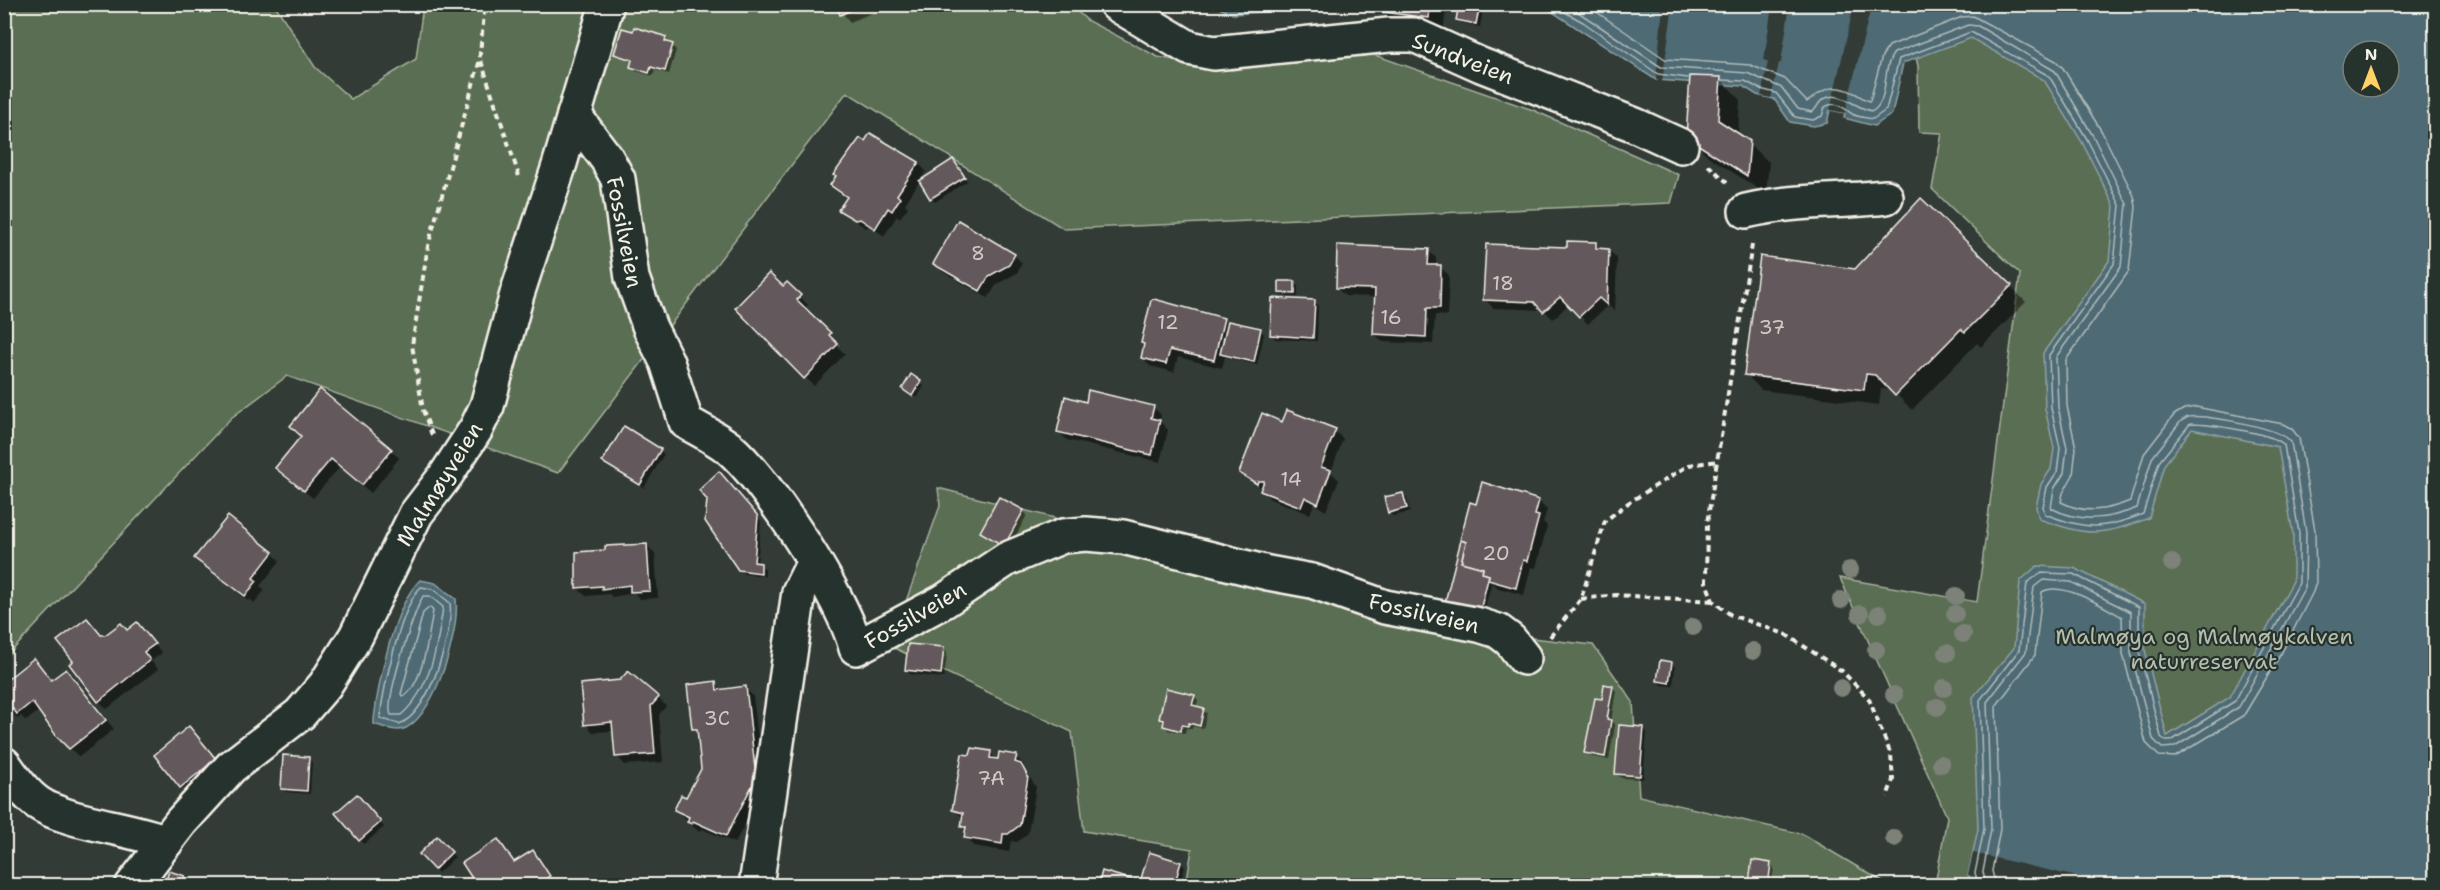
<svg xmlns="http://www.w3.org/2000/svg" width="2440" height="890" font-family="'Shantell Sans',sans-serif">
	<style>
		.green { fill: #5a6e52; stroke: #a7b09d; stroke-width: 1.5 }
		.water { fill: #4e6b74; stroke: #90a1a2; stroke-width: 1.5; fill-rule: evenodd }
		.pier { fill: #323b36 }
		.shadow { fill: #0007 }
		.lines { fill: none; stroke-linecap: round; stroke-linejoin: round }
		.shore { stroke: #b2bbba; stroke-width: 1.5 }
		.building { fill: #64595c; stroke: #f4f1e8; stroke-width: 1.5 }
		.minor-casing { stroke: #f4f1e8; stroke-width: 38 }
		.path { stroke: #f4f1e8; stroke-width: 4; stroke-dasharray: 6 4.5; stroke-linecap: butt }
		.minor { stroke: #26332d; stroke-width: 33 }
		.tree { fill: #7b8277 }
		.labels { text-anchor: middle; stroke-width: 4.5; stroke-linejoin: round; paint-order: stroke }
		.number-label { font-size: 20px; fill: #d0cbc5 }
		.street-label { font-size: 22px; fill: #f4f1e8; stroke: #26332d }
		.park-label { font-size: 22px; fill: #b6bdac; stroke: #26332d }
	</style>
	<rect width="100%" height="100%" fill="#323b36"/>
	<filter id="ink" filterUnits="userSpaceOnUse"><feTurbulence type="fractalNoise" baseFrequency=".0167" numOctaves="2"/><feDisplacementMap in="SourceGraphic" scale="12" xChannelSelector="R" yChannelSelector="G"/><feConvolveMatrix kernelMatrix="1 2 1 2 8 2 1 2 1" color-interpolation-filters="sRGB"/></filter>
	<g filter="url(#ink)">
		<g class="green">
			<path d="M5 5H275L315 67 351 99 416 59 423 5H1070L1088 21 1158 57 1232 70 1363 51 1533 110 1679 175 1671 203 1064 229 847 92 558 473 287 376 231 418 5 658Z"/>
			<path d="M1904 5 2353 87 2436 866 2424 885H1935L1947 817 1840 578 1977 602 2020 274 1932 189 1942 133 1919 132 1918 66Z"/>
			<path d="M938 488 1515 636 1593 645 1633 702 1639 796 1802 834 1888 885H1186L1192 849 1084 831 1072 732 890 646 940 506Z"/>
		</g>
		<g class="water">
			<path d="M1212 5H1368L1233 14Z"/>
			<path d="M1542 5H2435V885H1974L1968 875 1978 829 1973 697 2014 648 2020 581 2037 566 2074 568 2145 604V650L2167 736 2230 697 2293 581V534L2278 447 2192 429 2164 465 2149 518C2098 537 2089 536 2039 519L2036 507 2041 484 2051 469 2054 448 2045 409 2043 353 2109 261 2114 206 2082 142 2044 80 1971 38 1903 63 1892 114 1874 126 1844 118 1845 113 1830 110 1827 123 1814 126 1790 122 1774 99 1757 95 1743 86 1656 80ZM2353 51H2389V87H2353Z"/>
			<path d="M420 580 435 583 456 599C460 630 436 713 406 728 397 733 384 727 374 724V719C378 684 394 604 420 580Z"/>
		</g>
		<g class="pier">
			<path d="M1663 5H1673L1662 82 1656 80Z"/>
			<path d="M1772 5H1790L1781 63H1779L1771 98 1761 96 1768 62 1764 60Z"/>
			<path d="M1854 5 1871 7 1845 113 1830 110Z"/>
			<path d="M1973 853 2113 885H2010L1968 875Z"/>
		</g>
		<g class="shadow">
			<path d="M835 4H893L850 22Z"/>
			<path d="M1385 4H1447L1443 32 1399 27 1384 12Z"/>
			<path d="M1461 4H1484L1480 27 1462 23 1458 19Z"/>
			<path d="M665 38 676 50 669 74 655 70 653 76 636 71 632 67 633 62 615 54Z"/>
			<path d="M1720 79 1740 99 1738 135 1769 162 1766 194 1708 156 1688 136Z"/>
			<path d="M918 163 926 171 905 204 908 207 900 218 897 216 884 236 870 226 865 228 840 209 847 198 831 185Z"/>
			<path d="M957 165 967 181 935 202 931 198Z"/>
			<path d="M1595 244 1601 250H1608L1617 258 1615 312 1608 305 1588 324 1569 304 1553 319 1544 310 1493 308 1485 299 1568 248Z"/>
			<path d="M1428 250 1436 258V266L1440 267 1449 275 1447 316 1435 315 1433 344 1383 342 1375 334 1376 297 1345 296 1337 288Z"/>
			<path d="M1014 255 1022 263 1017 273 997 284 988 298 943 272 935 264Z"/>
			<path d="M1856 270 2010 286 2026 302 1981 347 1977 343 1912 410 1892 390 1881 389 1879 405 1761 390 1746 374Z"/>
			<path d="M1295 283 1298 286V297L1284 296 1280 292Z"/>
			<path d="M787 284 808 305 804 309 838 342 836 345 845 354 814 386 738 308Z"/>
			<path d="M1314 301 1318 305 1317 341 1275 339 1272 335Z"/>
			<path d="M1223 320 1229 325 1260 330 1264 334 1257 365 1225 357 1222 368 1178 357 1174 372 1150 366 1142 358 1145 345 1142 343Z"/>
			<path d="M920 382 924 386 917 398 908 393Z"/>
			<path d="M1087 403 1153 407 1161 415 1160 421 1168 430 1160 462 1067 440 1058 431Z"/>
			<path d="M624 428 664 454 644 488 608 465Z"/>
			<path d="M1335 431 1343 439 1331 472 1339 480 1326 511 1314 504 1310 514 1270 499 1262 489 1241 473Z"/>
			<path d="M303 437 391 450 399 458 371 493 340 467 313 498 285 476Z"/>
			<path d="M723 476 761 521 757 564 765 569V576L744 574 739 570Z"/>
			<path d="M1403 494 1407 498 1410 512 1393 516 1389 512Z"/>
			<path d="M1539 502 1547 510 1543 522 1547 526 1536 568 1531 567 1524 595 1498 588 1492 582 1483 614 1450 606 1477 506Z"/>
			<path d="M1023 511 1027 515 1009 548 982 532Z"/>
			<path d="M647 545 655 554 658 598 640 599 634 593 612 597 609 594 586 596 577 588 607 551Z"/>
			<path d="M272 553 280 561 260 586 265 590 254 603 250 599 248 601 196 558Z"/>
			<path d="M137 624 162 653 151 661 158 669 107 709 99 701 102 637 127 631Z"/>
			<path d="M943 649 947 653 944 678 910 674 906 670Z"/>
			<path d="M1671 663 1675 667 1673 686 1662 685 1658 681Z"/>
			<path d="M66 670 114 729 79 757 58 736 39 711 26 721 21 716 18 719 10 711Z"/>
			<path d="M715 683 723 691 745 688 753 696 764 787 735 843 702 829 700 832 697 830 676 810 687 799 703 769 699 734 694 729Z"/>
			<path d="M1612 687 1616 691 1611 721 1615 725 1609 760 1589 756 1586 752 1603 701Z"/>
			<path d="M1194 696 1198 700 1196 708 1207 713 1203 729 1193 726 1192 729 1186 728 1185 733 1168 730 1160 719Z"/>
			<path d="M658 698 666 706 659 715 663 762 625 765 617 756 614 731 593 732 585 724Z"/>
			<path d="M1643 728 1647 732 1643 779 1621 778 1617 774Z"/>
			<path d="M193 732 219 763 185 791 156 755Z"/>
			<path d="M990 753 999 761 1016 757 1024 765V769L1036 787 1028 833 1017 842 1011 841 1009 852 974 846 966 837 967 831 962 826 963 818 954 810 972 757Z"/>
			<path d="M308 759 312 762 310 794 286 792 283 788Z"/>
			<path d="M360 799 384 827 364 844 360 840Z"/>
			<path d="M437 838 455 857 438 873 421 854Z"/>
			<path d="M498 840 516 863 532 852 557 885 479 886Z"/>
			<path d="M1181 863 1185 867 1179 886H1100L1141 884Z"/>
			<path d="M1770 864 1774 868 1771 886H1738L1751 885Z"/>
			<path d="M184 878 188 882 187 886H165Z"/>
		</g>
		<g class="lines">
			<g class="shore">
				<path d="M1226 4 1235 8 1286 4"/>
				<path d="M1550 4 1583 22 1658 74 1688 78"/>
				<path d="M1566 4 1661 67 1747 73 1782 88 1798 109 1812 112C1818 109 1817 102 1824 99 1840 89 1857 110 1873 111 1890 99 1881 69 1894 53L1968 25 1978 26 2055 71 2093 136 2127 204 2121 267 2056 357 2058 407 2067 448 2064 473 2054 489 2051 508C2080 523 2107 520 2137 508L2152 458 2181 421 2188 417C2206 414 2282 428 2291 442L2306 532 2305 587 2239 707 2175 747 2162 748 2153 739 2131 653V612L2071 582 2043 580 2034 587 2026 652 1987 702 1991 829 1983 872 1986 886"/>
				<path d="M1585 4 1665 59 1750 65 1785 79 1807 102C1823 90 1832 82 1854 93 1861 96 1863 100 1870 101L1882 56 1889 46 1962 17 1973 16 2056 61 2063 68 2102 132 2134 196 2136 207 2129 271 2066 360 2067 406 2076 448 2073 475 2063 493 2061 502C2084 514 2106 511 2130 501L2144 454 2174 415 2184 409 2196 407 2283 424 2292 429 2299 438 2315 531 2316 582 2313 592 2282 652 2244 715 2175 757 2159 756 2146 743 2123 654 2122 617C2105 607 2061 580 2042 592L2035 655 1996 706 2000 829 1992 871 1996 886"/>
				<path d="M1722 80 1745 81 1760 89 1776 93 1795 117 1813 120 1822 116 1825 107C1836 100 1844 108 1852 114 1857 117 1868 118 1873 119L1886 110 1899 59 1971 32 2049 76 2087 139 2120 205 2114 264 2049 355 2051 408 2060 448 2057 472 2047 487 2043 507 2045 514C2086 530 2102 530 2143 514L2159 462 2190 424C2207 424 2275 433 2284 445L2299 533V583L2235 701 2171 741H2166L2161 737 2139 651V607L2073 574 2040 573 2027 583 2019 650 1980 700 1984 829 1975 873 1979 886"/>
				<path d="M421 587 433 589 450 603C454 631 429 715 399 724L380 718C383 690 401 605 421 587Z"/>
				<path d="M423 596H430L443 607C438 644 431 689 401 715H391C384 701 414 612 423 596Z"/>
				<path d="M430 607 433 611C429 633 423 686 403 697L401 694 423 613Z"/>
			</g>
		</g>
		<g class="building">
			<path d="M836 4H865L840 15Z"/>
			<path d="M1383 4H1430L1429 18 1383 12Z"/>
			<path d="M1459 4H1480L1476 24 1456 20Z"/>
			<path d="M634 27 661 35 666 37 665 41 673 44 665 71 651 67 649 73 630 67 632 60 614 54 622 28 633 31Z"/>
			<path d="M1690 76 1721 77 1718 120 1750 141 1747 176 1686 137Z"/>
			<path d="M870 133 919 162 897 195 900 198 892 211 888 208 875 229 860 219 855 220 838 210 847 197 830 185 836 176 833 175 860 138 865 141Z"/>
			<path d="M953 159 965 177 930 199 919 181Z"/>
			<path d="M1921 198 2012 285 1965 332 1961 329 1895 396 1875 375 1866 374 1864 390 1744 375 1760 256 1855 269Z"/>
			<path d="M958 220 1015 254 1009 265 989 276 980 291 933 264Z"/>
			<path d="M1567 241 1596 242V248L1609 249 1607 305 1599 298 1579 317 1560 297 1543 312 1534 302 1483 300 1486 244 1567 247Z"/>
			<path d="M1337 245 1429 249 1428 265H1441L1440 308H1427L1426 337 1373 334 1375 289 1336 288Z"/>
			<path d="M769 273 783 286 787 282 801 295 797 300 831 333 829 335 838 344 804 379 735 308Z"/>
			<path d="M1279 281H1295V294L1279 293Z"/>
			<path d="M1272 298 1315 300 1313 338 1270 335Z"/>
			<path d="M1154 299 1224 318 1214 360 1170 350 1166 364 1141 358 1144 344 1141 343 1151 300Z"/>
			<path d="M1228 321 1261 328 1254 362 1220 354Z"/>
			<path d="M911 374 921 381 912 396 902 389Z"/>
			<path d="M320 389 392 449 362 485 331 459 304 491 275 468 301 436 290 426Z"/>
			<path d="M1088 390 1154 406 1151 418 1160 420 1152 455 1057 432 1065 396 1086 402Z"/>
			<path d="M1287 410 1336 429 1321 467 1331 470 1318 504 1305 497 1301 507 1260 491 1264 481H1258L1257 484 1239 473 1262 413 1282 422Z"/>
			<path d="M624 426 661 449 640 485 602 462Z"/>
			<path d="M719 471 758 516 754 562 761 563V573L738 570 705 521 707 500 699 490Z"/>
			<path d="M1482 482 1539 500 1535 515 1539 516 1527 561 1523 560 1516 588 1488 580 1489 575 1482 573 1483 568 1461 562 1466 542 1460 540 1470 502 1476 504Z"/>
			<path d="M1403 493 1407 508 1388 513 1384 497Z"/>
			<path d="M999 497 1024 510 1004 546 980 532Z"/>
			<path d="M228 516 273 552 253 578 257 581 245 596 194 558Z"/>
			<path d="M1461 540 1466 542 1461 562 1483 568 1482 573 1489 575 1480 611 1445 602Z"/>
			<path d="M647 544 650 591 630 592V585L602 589V586L576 588V552L605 550V546Z"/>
			<path d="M87 618 101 635H105L121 623 127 630 137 622 155 644 144 652 150 660 98 702 69 664 73 661 57 641Z"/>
			<path d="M908 644 944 647 941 674 905 670Z"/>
			<path d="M34 658 51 680 66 669 106 720 69 749 57 737 32 702 17 714 13 709 9 712 4 706V682Z"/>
			<path d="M1660 660 1672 662 1669 683 1657 681Z"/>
			<path d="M628 671 659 697 651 706 655 754 615 757 612 722 584 725 580 684 620 680Z"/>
			<path d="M716 681 717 690 746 686 756 778 726 836 693 821 692 824 687 822 689 817 674 810 681 795 686 797 701 769 697 729H692L687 685Z"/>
			<path d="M1604 684 1613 686 1607 719 1611 720 1605 757 1584 753 1595 698 1602 699Z"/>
			<path d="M1166 688 1195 695 1192 705 1204 708 1200 726 1189 723 1188 726 1182 725 1181 731 1163 726 1164 720 1159 719Z"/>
			<path d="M1619 725 1644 727 1640 776 1615 774Z"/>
			<path d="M189 726 216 759 180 788 154 755Z"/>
			<path d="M972 748 991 751 990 758 998 759 999 752 1017 755 1015 762 1021 764 1028 777 1020 825 1008 834H1003L1002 844 964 838 966 827H961L963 813 952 810 962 754 970 755Z"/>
			<path d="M283 755 309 757 307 791 281 789Z"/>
			<path d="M357 794 381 822 359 841 335 813Z"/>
			<path d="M437 836 452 852 434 870 419 854Z"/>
			<path d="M498 839 514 862 533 850 550 876 544 880 548 886H477L462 863Z"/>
			<path d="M1149 852 1181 862 1174 886H1151L1140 882Z"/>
			<path d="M1752 860 1771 863 1768 886H1736L1737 882 1749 883Z"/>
			<path d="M169 871 185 876 182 886H164Z"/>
			<path d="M1102 871 1140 882 1151 886H1098Z"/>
			<path d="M1588 879 1639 886H1587Z"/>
		</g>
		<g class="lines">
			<g class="minor-casing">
				<g id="minor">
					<path d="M1116 4 1189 48 1214 53 1389 35H1414L1481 65 1635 125 1681 146"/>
					<path d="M574 115 607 159 618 179 632 278 650 328 667 362 686 422C700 430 716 438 729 448 768 481 844 599 856 648L944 601 1007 559 1063 536 1086 534 1123 537 1268 573 1312 581 1385 607 1479 625 1498 631 1510 640 1524 658"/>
					<path d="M1746 211C1792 200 1839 202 1886 197"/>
					<path d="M4 764C14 778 24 793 38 803 67 823 129 827 166 842"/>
					<path d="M132 886 181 822 231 767 300 714 325 685 356 636 416 514 446 475 476 429 487 406 517 294 560 163 607 4"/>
					<path d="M756 886 799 592 814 562"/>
				</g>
			</g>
			<g class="path">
				<path d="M481 61 519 176"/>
				<path d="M1708 165 1727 182"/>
				<path d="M1752 245 1707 523 1706 582 1713 601 1731 615 1785 634 1842 671 1869 699 1891 755 1893 780 1887 797"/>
				<path d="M432 435 423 410 412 345 428 246 479 63 485 4"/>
				<path d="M1581 599 1616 595 1713 601"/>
				<path d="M1550 637 1581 599 1605 521 1628 503 1689 465 1718 461"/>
			</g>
			<use href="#minor" class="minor"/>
		</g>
		<g class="tree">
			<circle cx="2172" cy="563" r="9"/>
			<circle cx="1850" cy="570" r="9"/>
			<circle cx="1956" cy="596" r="9"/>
			<circle cx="1841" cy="600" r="9"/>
			<circle cx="1860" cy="614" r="9"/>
			<circle cx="1879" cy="614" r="9"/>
			<circle cx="1955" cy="614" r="9"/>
			<circle cx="1693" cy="627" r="9"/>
			<circle cx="1963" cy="634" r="9"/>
			<circle cx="1876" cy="650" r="9"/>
			<circle cx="1753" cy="651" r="9"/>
			<circle cx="1947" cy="653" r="9"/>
			<circle cx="1841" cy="688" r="9"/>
			<circle cx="1944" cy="688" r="9"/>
			<circle cx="1894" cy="695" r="9"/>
			<circle cx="1937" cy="707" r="9"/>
			<circle cx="1941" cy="764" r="9"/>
			<circle cx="1894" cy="838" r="9"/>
		</g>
	</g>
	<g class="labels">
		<g class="number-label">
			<text x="978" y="260">8</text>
			<text x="1503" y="290">18</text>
			<text x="1391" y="324">16</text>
			<text x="1168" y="329">12</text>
			<text x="1772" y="334">37</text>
			<text x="1291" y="486">14</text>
			<text x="1496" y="560">20</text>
			<text x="717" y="725">3C</text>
			<text x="991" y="785">7A</text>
		</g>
		<g class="street-label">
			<text transform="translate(1463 58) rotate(21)" y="8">Sundveien</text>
			<text transform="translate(625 232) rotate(79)" y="8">Fossilveien</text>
			<text transform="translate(439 484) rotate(-58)" y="8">Malmøyveien</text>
			<text transform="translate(1424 613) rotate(13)" y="8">Fossilveien</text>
			<text transform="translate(915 615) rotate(-30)" y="8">Fossilveien</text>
		</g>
		<g class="park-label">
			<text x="2204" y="644">Malmøya og Malmøykalven<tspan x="2204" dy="25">naturreservat</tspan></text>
		</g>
	</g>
	<rect width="2440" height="890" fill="none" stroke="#26332d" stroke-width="24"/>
	<rect x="12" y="12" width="2416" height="866" fill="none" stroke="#f4f1e8" stroke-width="2" filter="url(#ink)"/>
	<g transform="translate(2371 69)"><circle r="28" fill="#26332d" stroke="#787f78" stroke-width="1.5"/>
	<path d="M0-4.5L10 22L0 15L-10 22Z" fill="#ffd166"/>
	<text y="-9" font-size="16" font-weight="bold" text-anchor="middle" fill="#f4f1e8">N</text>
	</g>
</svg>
